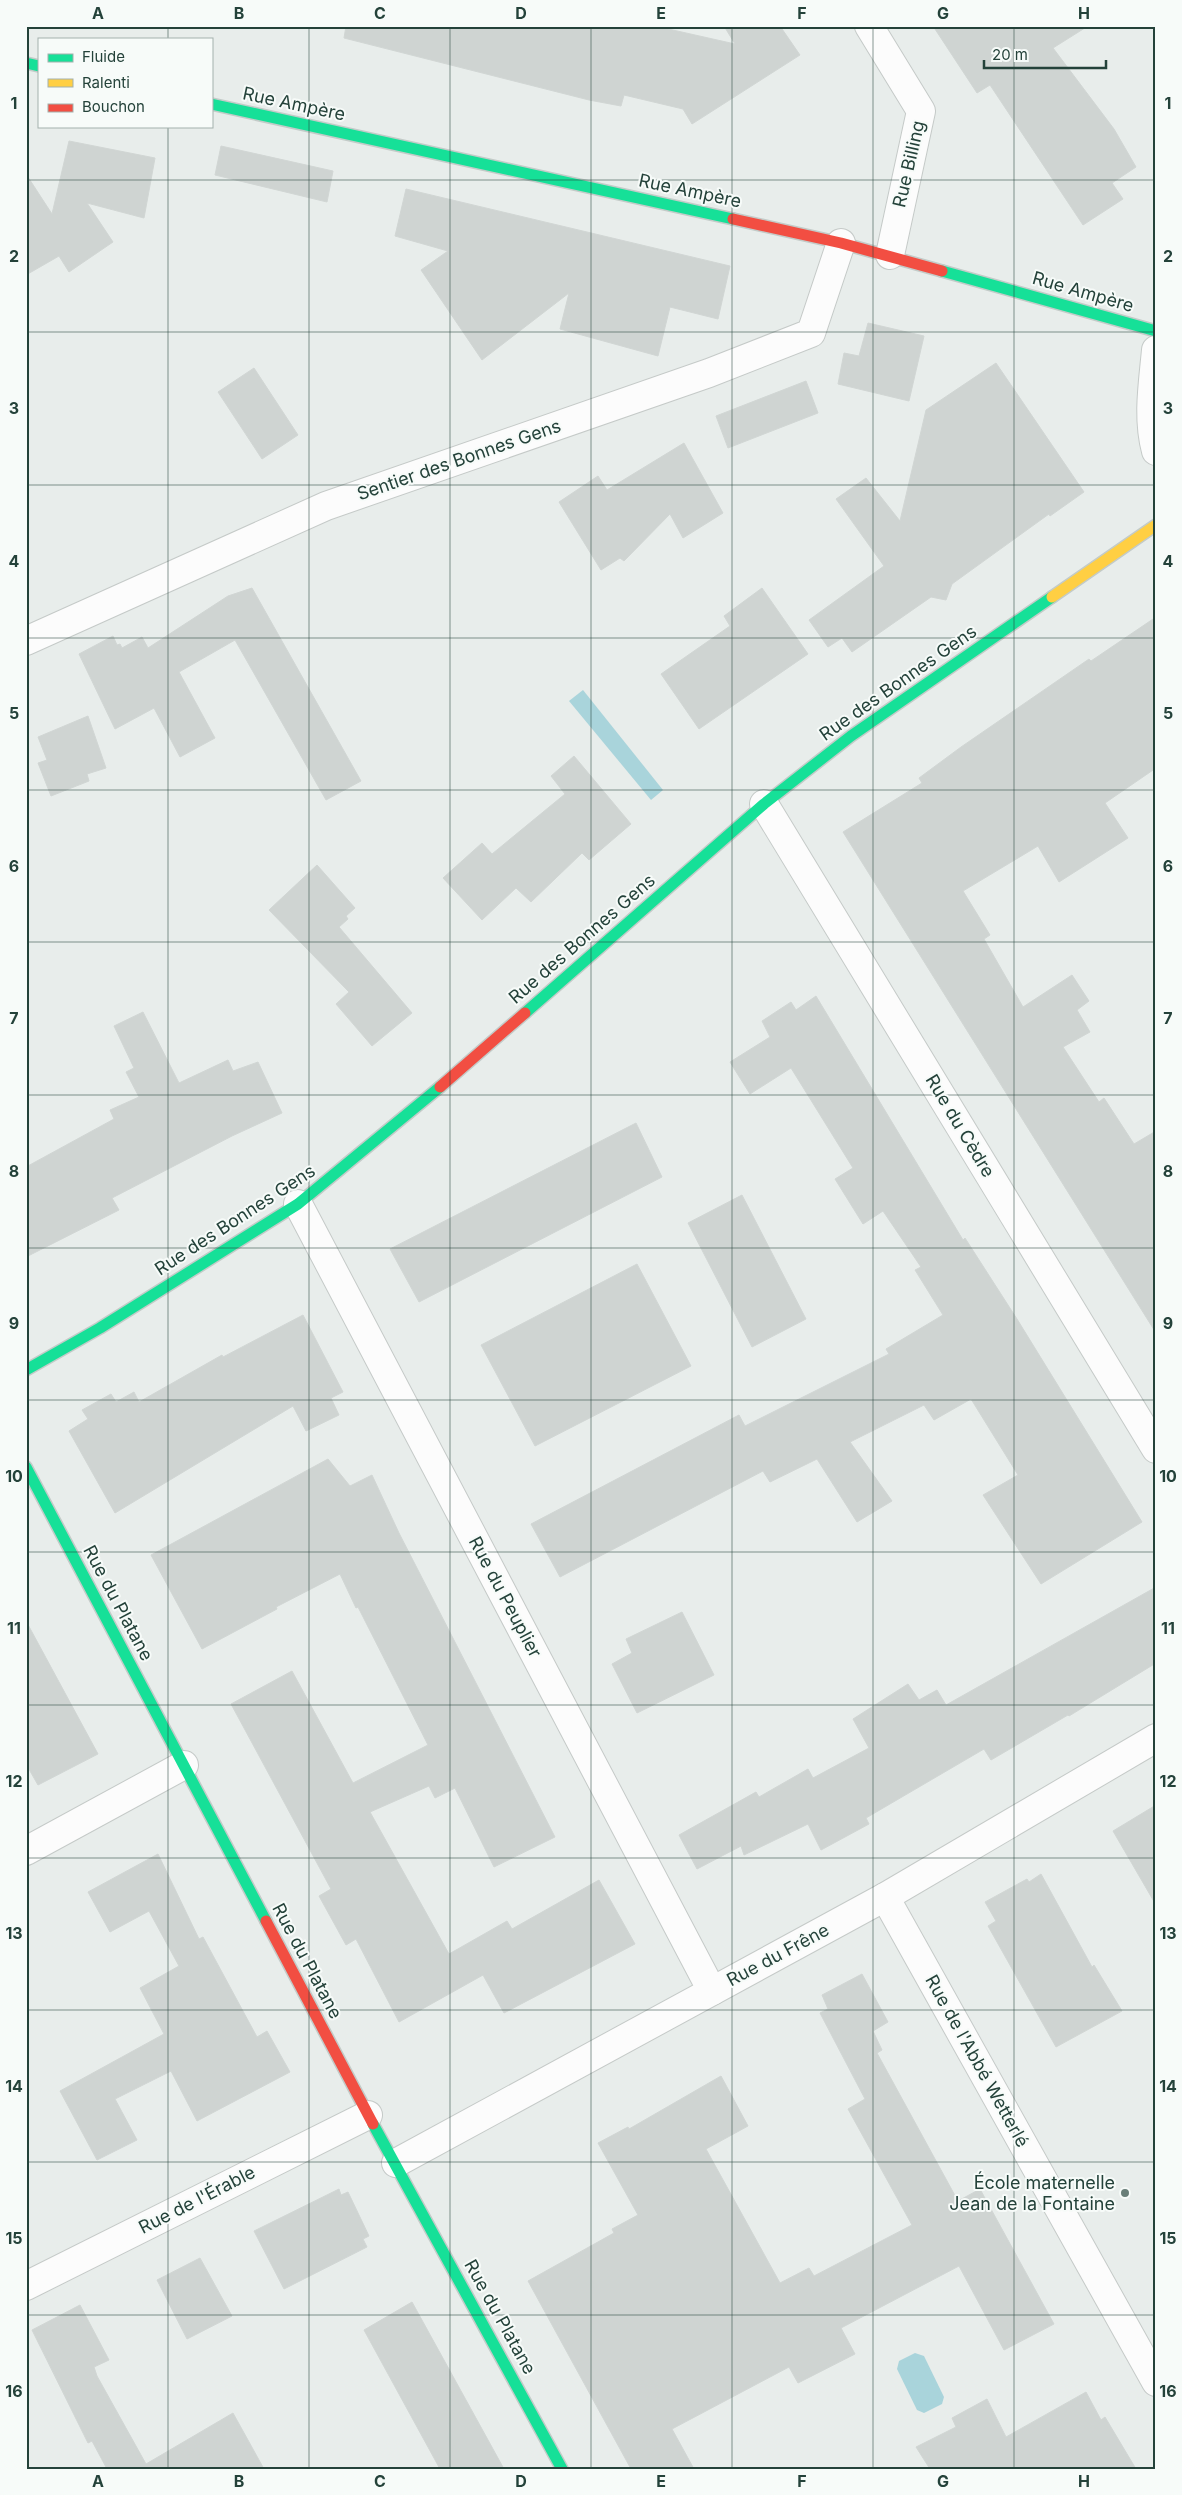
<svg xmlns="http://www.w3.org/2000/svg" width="1182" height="2495" font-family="Inter,sans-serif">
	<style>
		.water { fill: #a9d4db }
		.building { fill: #cfd4d2; stroke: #d1d6d4 }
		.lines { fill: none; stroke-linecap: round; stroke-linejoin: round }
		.street-casing { stroke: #c5cac8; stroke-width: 30 }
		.fast-casing { stroke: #c3cbc8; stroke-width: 14 }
		.slow-casing { stroke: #c3cbc8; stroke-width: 14 }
		.jam-casing { stroke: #c3cbc8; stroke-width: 14 }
		.street { stroke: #fcfcfc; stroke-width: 28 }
		.fast { stroke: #16e098; stroke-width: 11 }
		.slow { stroke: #ffcf43; stroke-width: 11 }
		.jam { stroke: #f24e42; stroke-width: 11 }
		.grid { fill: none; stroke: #24423a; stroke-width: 1; stroke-opacity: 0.55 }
		.poi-dot { fill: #697e78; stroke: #f7fbf9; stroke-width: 2 }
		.labels { text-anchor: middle; stroke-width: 4; stroke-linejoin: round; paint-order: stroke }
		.street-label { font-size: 18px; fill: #24423a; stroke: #f7fbf9 }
		.poi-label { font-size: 18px; fill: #24423a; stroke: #f7fbf9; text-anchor: end }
		.neatline { fill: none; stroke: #24423a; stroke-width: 2 }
		.grid-label { font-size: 16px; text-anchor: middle; font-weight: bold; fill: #24423a }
	</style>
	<rect width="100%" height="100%" fill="#e8edeb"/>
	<g class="water">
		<path d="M583 690 663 790 651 800 569 701Z"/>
		<path d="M915 2353 924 2356 944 2397 942 2404 924 2413 917 2410 897 2369 899 2361Z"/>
	</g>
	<g class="building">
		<path d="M346 26H655L735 44 724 26H780L800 55 692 124 683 109 624 95 621 106 589 100 344 38Z"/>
		<path d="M933 26H1088L1053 48 1114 129 1136 167 1112 183 1123 199 1083 225 990 85 977 93Z"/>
		<path d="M69 141 155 158 144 218 87 203 113 242 69 272 59 256 26 275V174L52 214Z"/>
		<path d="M221 146 333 171 327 202 215 175Z"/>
		<path d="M406 189 730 266 718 319 670 307 658 356 560 329 569 293 482 360 421 270 448 251 395 236Z"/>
		<path d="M868 323 924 336 909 401 838 384 844 353 859 356Z"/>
		<path d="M996 363 1084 492 1050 516 1049 514 952 584 946 600 931 597 852 652 842 638 828 647 809 620 884 566 836 499 866 478 900 521 926 410Z"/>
		<path d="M254 368 298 435 262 459 218 392Z"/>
		<path d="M806 381 818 413 728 448 716 416Z"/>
		<path d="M684 443 723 513 683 538 670 514 624 561 620 558 601 570 559 502 598 476 607 490Z"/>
		<path d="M252 588 361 781 326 800 235 640 179 672 215 738 180 757 154 708 115 729 79 654 113 636 117 645 120 644 122 648 142 637 148 648 228 596Z"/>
		<path d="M762 588 808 654 699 729 661 674 730 626 724 616Z"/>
		<path d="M1156 617V768L1105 803 1128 838 1059 882 1038 846 963 891 990 935 984 939 1023 1007 1072 975 1089 1001 1077 1010 1090 1032 1063 1047 1099 1102 1104 1098 1134 1144 1156 1131V1333L843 832 922 783 919 778 961 747 1089 659 1091 661Z"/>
		<path d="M88 716 106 768 87 774 89 781 51 796 38 763 47 760 38 737Z"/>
		<path d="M574 756 631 824 589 860 582 853 531 902 516 888 482 920 443 878 482 843 492 854 565 794 551 776Z"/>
		<path d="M317 865 355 908 346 916 348 919 339 927 412 1013 372 1046 336 1004 349 992 269 910Z"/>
		<path d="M816 996 963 1240 965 1238 1017 1319 1142 1522 1041 1584 983 1495 1018 1475 971 1399 934 1420 924 1405 850 1442 892 1501 857 1522 817 1459 770 1482 763 1471 560 1577 531 1524 739 1415 745 1426 889 1354 886 1349 943 1315 915 1270 921 1267 883 1211 863 1224 835 1179 853 1168 791 1068 750 1094 730 1062 770 1037 762 1021 791 1002 796 1010Z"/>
		<path d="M143 1012 179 1083 228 1060 233 1071 258 1062 282 1113 232 1136 112 1198 119 1210 26 1257V1167L114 1119 110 1110 139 1097 126 1072 134 1068 114 1026Z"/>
		<path d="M636 1123 662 1177 419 1302 390 1249Z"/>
		<path d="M742 1195 806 1319 752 1347 688 1223Z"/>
		<path d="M637 1264 691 1366 535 1446 481 1345Z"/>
		<path d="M303 1315 343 1392 331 1398 339 1415 306 1431 293 1406 115 1513 69 1431 88 1419 82 1410 111 1394 116 1402 134 1392 139 1402 222 1355 223 1357Z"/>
		<path d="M328 1459 350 1486 372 1475 399 1533 555 1837 494 1867 455 1788 435 1798 429 1786 370 1812 449 1954 507 1921 512 1929 599 1880 635 1944 504 2013 483 1975 399 2022 356 1939 346 1945 319 1896 331 1889 231 1704 292 1671 353 1783 428 1745 358 1607 356 1608 340 1574 276 1607 277 1609 202 1649 151 1555Z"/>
		<path d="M1156 1587V1663L1069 1716 1068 1715 991 1760 984 1749 866 1818 869 1824 821 1850 808 1824 744 1855 741 1846 697 1869 679 1835 756 1792 759 1797 808 1769 813 1778 869 1748 853 1719 908 1684 919 1700 937 1690 946 1705Z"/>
		<path d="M682 1612 714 1675 637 1713 612 1664 632 1653 626 1639Z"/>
		<path d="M26 1621 98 1754 38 1785 26 1764Z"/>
		<path d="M1156 1805V1905L1113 1831Z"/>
		<path d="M158 1854 199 1939 203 1937 257 2037 267 2031 290 2072 197 2121 171 2071 115 2099 137 2140 97 2160 60 2091 164 2034 140 1988 179 1966 149 1911 110 1932 88 1892Z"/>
		<path d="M1041 1874 1092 1967 1094 1965 1122 2011 1056 2047 988 1926 996 1921 985 1902 1027 1879 1029 1882Z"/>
		<path d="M862 1974 888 2022 873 2031 882 2050 877 2053 958 2201 980 2189 1054 2324 1004 2350 959 2266 841 2328 855 2354 798 2383 789 2367 672 2429 694 2469H631L528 2281 614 2233 612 2229 638 2215 598 2143 628 2127 629 2129 721 2076 748 2126 706 2149 780 2283 809 2268 814 2276 912 2225 848 2109 865 2099 820 2013 828 2009 822 1995Z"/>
		<path d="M339 2189 341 2195 348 2192 369 2236 363 2239 367 2247 284 2289 254 2231Z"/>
		<path d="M200 2258 232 2316 187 2339 157 2280Z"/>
		<path d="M412 2302 504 2469H440L364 2330Z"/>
		<path d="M80 2305 109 2360 94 2367 97 2376 146 2464 233 2413 264 2469H107L92 2441 88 2443 32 2330Z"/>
		<path d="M1086 2392 1101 2420 1105 2417 1136 2469H930L916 2447 956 2427 952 2418 987 2399 1006 2437Z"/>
	</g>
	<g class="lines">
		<g class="street-casing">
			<g id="street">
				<path d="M869 26 921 111 890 255"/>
				<path d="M1156 350C1153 383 1147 418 1156 451"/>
				<path d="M26 641 326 506 709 373 811 333 841 243"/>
				<path d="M764 804 1156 1449"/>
				<path d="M298 1204 712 1991"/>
				<path d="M26 1851 184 1765"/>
				<path d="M885 1897 1156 2382"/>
				<path d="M396 2163 885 1897 1156 1738"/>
				<path d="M26 2286 368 2115"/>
			</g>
		</g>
		<g class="fast-casing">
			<g id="fast">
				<path d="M26 63 39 66"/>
				<path d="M211 104 733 219"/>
				<path d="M942 271 1156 331"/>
				<path d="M525 1013 764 804 851 736 1052 597"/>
				<path d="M26 1370 100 1328 298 1204 440 1087"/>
				<path d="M26 1467 266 1921"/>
				<path d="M373 2124 562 2469"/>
			</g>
		</g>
		<g class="slow-casing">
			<path id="slow" d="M1052 597 1156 525"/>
		</g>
		<g class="jam-casing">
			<g id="jam">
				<path d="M733 219 841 243 942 271"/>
				<path d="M440 1087 525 1013"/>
				<path d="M266 1921 373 2124"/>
			</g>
		</g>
		<use href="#street" class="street"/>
		<use href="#fast" class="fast"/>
		<use href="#slow" class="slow"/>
		<use href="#jam" class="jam"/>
	</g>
	<path class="grid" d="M168 26V39M309 26V2469M450 26V2469M591 26V2469M732 26V2469M873 26V2469M1014 26V2469M168 126V2469M26 180H1156M26 332H1156M26 485H1156M26 638H1156M26 790H1156M26 942H1156M26 1095H1156M26 1248H1156M26 1400H1156M26 1552H1156M26 1705H1156M26 1858H1156M26 2010H1156M26 2162H1156M26 2315H1156"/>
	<circle class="poi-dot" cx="1125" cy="2193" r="5"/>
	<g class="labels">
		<g class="street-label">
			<text transform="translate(294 104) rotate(12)" y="6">Rue Ampère</text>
			<text transform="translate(909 164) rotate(-77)" y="6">Rue Billing</text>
			<text transform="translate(690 191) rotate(12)" y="6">Rue Ampère</text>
			<text transform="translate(1083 292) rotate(16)" y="6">Rue Ampère</text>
			<text transform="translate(459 460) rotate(-19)" y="6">Sentier des Bonnes Gens</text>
			<text transform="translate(898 683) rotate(-35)" y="6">Rue des Bonnes Gens</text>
			<text transform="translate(582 939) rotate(-41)" y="6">Rue des Bonnes Gens</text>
			<text transform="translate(960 1126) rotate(59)" y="6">Rue du Cèdre</text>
			<text transform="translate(235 1220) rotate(-33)" y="6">Rue des Bonnes Gens</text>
			<text transform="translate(505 1597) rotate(62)" y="6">Rue du Peuplier</text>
			<text transform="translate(118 1603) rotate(62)" y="6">Rue du Platane</text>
			<text transform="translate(778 1955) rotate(-28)" y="6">Rue du Frêne</text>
			<text transform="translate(307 1961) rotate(62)" y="6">Rue du Platane</text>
			<text transform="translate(977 2061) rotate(61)" y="6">Rue de l'Abbé Wetterlé</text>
			<text transform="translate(197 2200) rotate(-27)" y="6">Rue de l'Érable</text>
			<text transform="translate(500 2317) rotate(61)" y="6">Rue du Platane</text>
		</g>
		<g class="poi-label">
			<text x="1115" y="2189">École maternelle<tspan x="1115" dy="21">Jean de la Fontaine</tspan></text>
		</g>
	</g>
	<rect width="1182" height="2495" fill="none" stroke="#f7fbf9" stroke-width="55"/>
	<rect x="38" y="38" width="175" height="90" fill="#f7fbf9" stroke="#a3b1ad"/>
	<rect x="48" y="54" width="25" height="8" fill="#16e098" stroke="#a3b1ad"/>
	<text x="82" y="62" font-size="15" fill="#24423a">Fluide</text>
	<rect x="48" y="79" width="25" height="8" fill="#ffcf43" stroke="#a3b1ad"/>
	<text x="82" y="88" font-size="15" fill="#24423a">Ralenti</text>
	<rect x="48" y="104" width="25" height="8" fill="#f24e42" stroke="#a3b1ad"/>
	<text x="82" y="112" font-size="15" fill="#24423a">Bouchon</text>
	<path d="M984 60v8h122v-8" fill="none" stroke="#24423a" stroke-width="2.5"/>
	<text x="992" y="60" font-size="15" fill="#24423a" stroke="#f7fbf9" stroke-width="4" paint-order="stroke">20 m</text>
	<rect x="28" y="28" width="1126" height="2440" class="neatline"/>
	<g class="grid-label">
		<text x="98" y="19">A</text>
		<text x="239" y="19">B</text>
		<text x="380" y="19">C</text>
		<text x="521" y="19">D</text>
		<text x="661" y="19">E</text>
		<text x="802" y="19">F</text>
		<text x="943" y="19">G</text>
		<text x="1084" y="19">H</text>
		<text x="14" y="109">1</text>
		<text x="1168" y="109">1</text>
		<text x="14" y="262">2</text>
		<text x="1168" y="262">2</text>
		<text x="14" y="414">3</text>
		<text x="1168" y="414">3</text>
		<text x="14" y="567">4</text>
		<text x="1168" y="567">4</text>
		<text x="14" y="719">5</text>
		<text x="1168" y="719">5</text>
		<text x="14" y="872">6</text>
		<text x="1168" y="872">6</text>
		<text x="14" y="1024">7</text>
		<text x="1168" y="1024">7</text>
		<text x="14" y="1177">8</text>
		<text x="1168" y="1177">8</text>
		<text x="14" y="1329">9</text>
		<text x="1168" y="1329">9</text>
		<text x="14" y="1482">10</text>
		<text x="1168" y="1482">10</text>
		<text x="14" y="1634">11</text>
		<text x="1168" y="1634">11</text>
		<text x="14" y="1787">12</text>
		<text x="1168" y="1787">12</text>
		<text x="14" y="1939">13</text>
		<text x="1168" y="1939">13</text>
		<text x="14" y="2092">14</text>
		<text x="1168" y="2092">14</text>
		<text x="14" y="2244">15</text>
		<text x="1168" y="2244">15</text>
		<text x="14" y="2397">16</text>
		<text x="1168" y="2397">16</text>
		<text x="98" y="2487">A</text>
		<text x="239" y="2487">B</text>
		<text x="380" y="2487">C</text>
		<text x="521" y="2487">D</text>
		<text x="661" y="2487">E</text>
		<text x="802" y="2487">F</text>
		<text x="943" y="2487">G</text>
		<text x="1084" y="2487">H</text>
	</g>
</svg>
